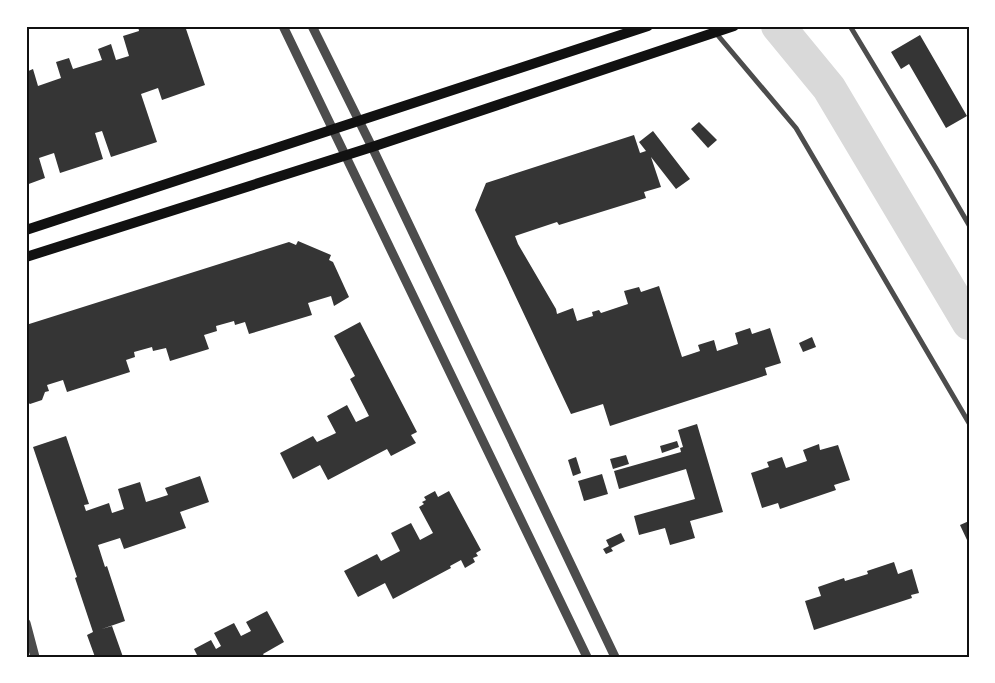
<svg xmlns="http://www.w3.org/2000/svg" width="995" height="683" font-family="Commissioner,sans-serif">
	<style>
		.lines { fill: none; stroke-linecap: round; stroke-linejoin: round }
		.river { stroke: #d9d9d9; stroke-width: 34 }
		.building { fill: #353535 }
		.minor { stroke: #4c4c4c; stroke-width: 5 }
		.tertiary { stroke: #4c4c4c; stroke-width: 9 }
		.secondary { stroke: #111; stroke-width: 10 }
		.neatline { fill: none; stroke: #111; stroke-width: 2 }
	</style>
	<rect width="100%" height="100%" fill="#fff"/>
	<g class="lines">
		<path class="river" d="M778 26 829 88 969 323"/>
	</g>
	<g class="building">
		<path d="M138 26H185L205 85 162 100 158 88 141 94 157 142 111 157 102 131 95 133 103 159 60 173 54 153 39 158 45 178 26 185V72L33 69 38 86 61 78 56 62 69 58 73 69 102 60 98 49 111 44 116 60 129 56 123 36 139 31Z"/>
		<path d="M920 35 967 116 946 128 909 64 901 69 891 52Z"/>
		<path d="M699 122 717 140 708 148 691 129Z"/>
		<path d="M653 131 690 179 676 189 651 157 661 187 644 192 646 198 559 225 557 222 515 236 518 244 556 309 557 314 573 308 577 321 593 316 592 312 599 310 601 313 628 304 624 291 639 287 641 292 659 286 682 357 700 351 698 345 714 340 717 351 738 344 735 333 750 328 752 334 770 328 781 363 765 368 767 375 610 426 603 404 571 414 475 210 486 183 634 135 640 153 646 151 639 142Z"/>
		<path d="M298 241 331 255 329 260 333 262 349 297 334 306 331 296 308 303 312 315 249 334 245 322 235 325 234 321 216 326 217 331 204 335 209 349 170 361 166 348 153 351 152 347 134 352 135 357 126 360 130 372 67 392 63 380 47 385 49 391 45 392 42 400 30 404 26 401V325L289 242 296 245Z"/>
		<path d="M360 322 417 432 411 435 416 443 391 456 387 449 328 480 320 465 293 479 280 453 313 436 317 442 336 433 327 416 347 405 356 422 369 416 350 379 355 376 334 336Z"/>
		<path d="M812 337 816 347 803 352 799 343Z"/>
		<path d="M697 424 723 512 690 521 695 538 670 545 665 528 639 535 634 516 695 499 686 469 619 489 614 471 681 452 680 448 683 447 678 430Z"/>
		<path d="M66 436 89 504 84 505 86 511 109 503 112 513 124 509 118 489 140 482 146 502 168 495 165 488 200 476 209 502 180 512 186 528 124 549 120 538 98 545 105 567 107 566 125 621 102 629 112 626 123 657H95L87 635 93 632 75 578 77 577 33 447Z"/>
		<path d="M677 441 679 447 662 453 660 446Z"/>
		<path d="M819 444 820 450 838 445 850 480 834 485 836 490 780 509 778 503 762 508 751 473 769 467 767 462 782 457 786 468 807 461 803 450Z"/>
		<path d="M626 455 629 464 613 469 610 459Z"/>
		<path d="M576 457 581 473 573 476 568 460Z"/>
		<path d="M602 474 608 494 584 501 578 481Z"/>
		<path d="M435 491 438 497 449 491 481 550 476 553 478 556 473 558 475 562 465 568 461 560 450 566 451 568 393 599 385 583 358 597 344 571 377 554 381 561 400 551 391 533 411 523 420 540 433 533 419 507 424 504 422 502 426 500 424 497Z"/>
		<path d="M969 521V539L967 540 960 525Z"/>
		<path d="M621 533 625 541 611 548 613 551 606 554 603 549 609 546 606 540Z"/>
		<path d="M894 562 898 574 912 569 919 593 911 595 912 598 814 630 805 601 821 596 818 587 844 578 845 581 868 574 867 571Z"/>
		<path d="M267 611 284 642 263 654 265 657H198L194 649 211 640 216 649 221 646 214 633 234 623 241 636 251 631 246 622Z"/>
	</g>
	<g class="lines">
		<g class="minor">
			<path d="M710 26 796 128 969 423"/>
			<path d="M850 26 937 170 969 225"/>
		</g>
		<g class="tertiary">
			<path d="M283 26 587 657"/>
			<path d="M312 26 372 147 615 657"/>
			<path d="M26 623 35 657"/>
		</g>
		<g class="secondary">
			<path d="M26 230 648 26"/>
			<path d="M26 257 372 147 734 26"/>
		</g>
	</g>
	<rect width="995" height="683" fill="none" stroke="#ffffff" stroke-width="55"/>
	<rect x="28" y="28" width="940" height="628" class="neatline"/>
</svg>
